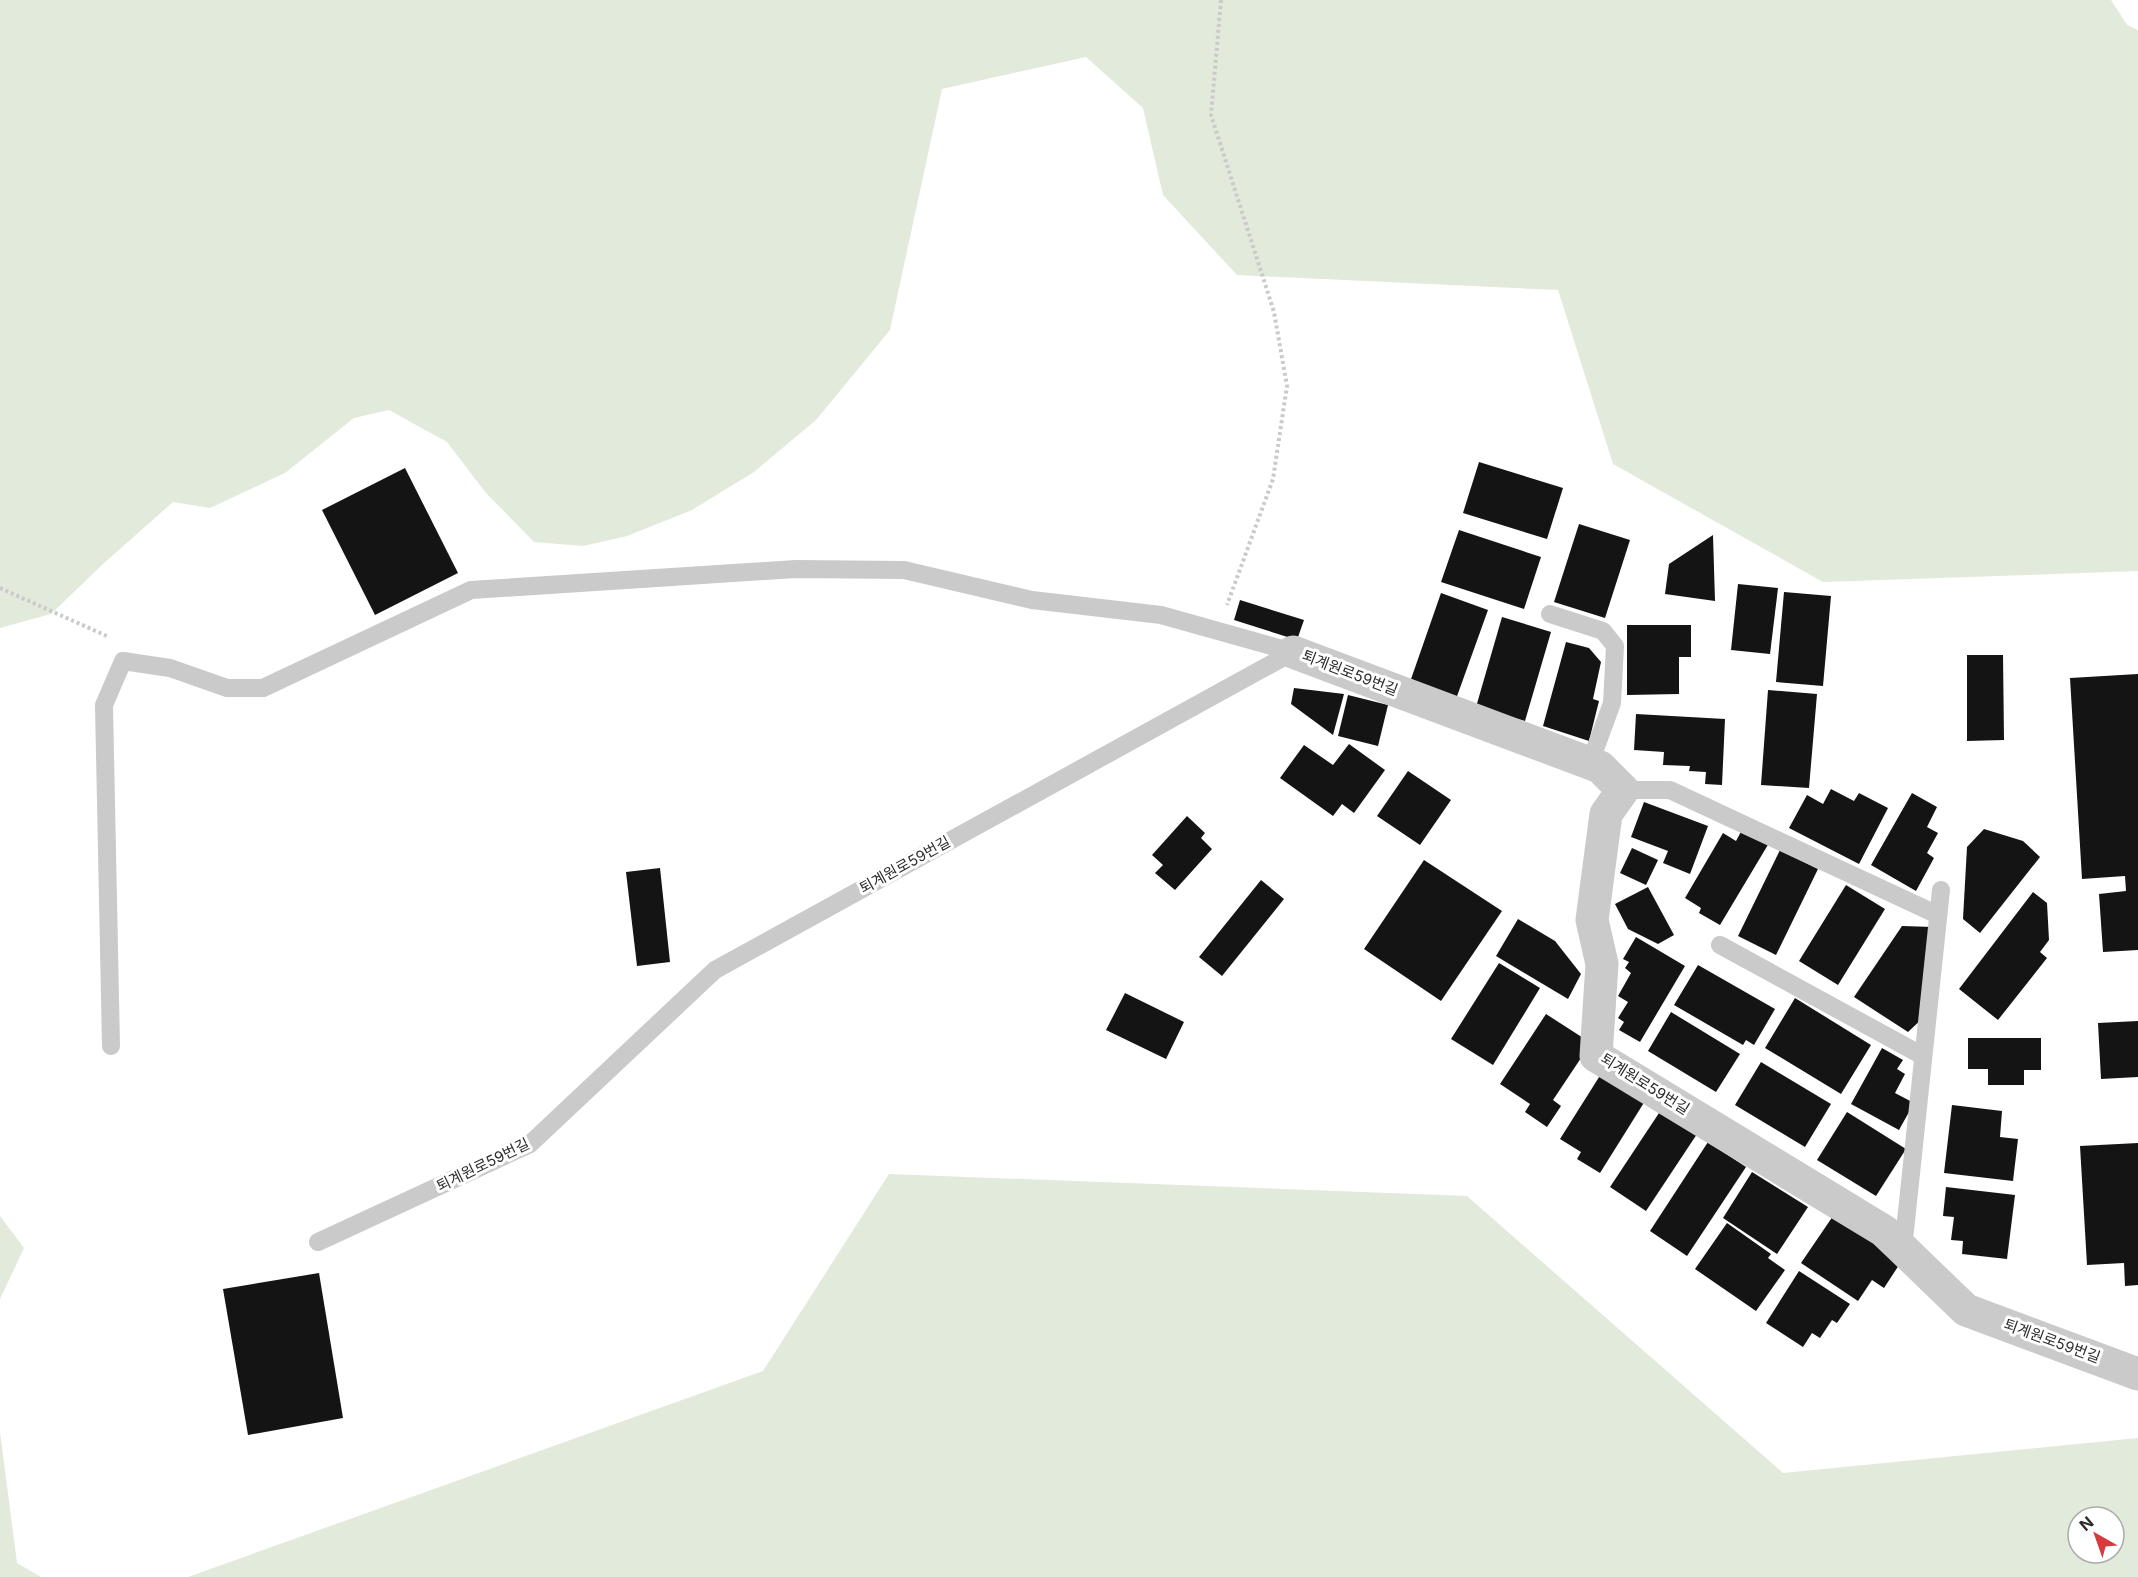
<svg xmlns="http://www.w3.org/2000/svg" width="2138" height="1577" font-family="Inter,'Noto Sans KR',sans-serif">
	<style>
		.green { fill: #e2eadb; fill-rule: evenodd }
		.building { fill: #141414 }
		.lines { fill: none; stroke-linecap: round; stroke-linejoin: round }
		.path { stroke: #cacaca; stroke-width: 4; stroke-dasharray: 3 3; stroke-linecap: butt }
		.lane { stroke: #cacaca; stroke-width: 18 }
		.street { stroke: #cacaca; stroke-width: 33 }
		.labels { text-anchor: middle; stroke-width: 6; stroke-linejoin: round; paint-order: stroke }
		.street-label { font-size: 15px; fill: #2d2d2d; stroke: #fff }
	</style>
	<rect width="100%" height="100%" fill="#fff"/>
	<g class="green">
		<path d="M0 0H2111L2127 25 2138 30V571L1823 582 1613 464 1558 290 1237 275 1163 195 1143 108 1086 57 942 89 890 330 816 420 754 472 692 510 627 536 583 546 534 542 486 493 447 442 389 410 354 418 285 473 210 508 173 502 103 564 51 614 0 628Z"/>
		<path d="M889 1174 1467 1196 1783 1473 2138 1438V1577H188L763 1371ZM2078 1517H2114V1553H2078Z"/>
		<path d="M0 1216 24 1248 0 1299Z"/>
		<path d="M0 1432 17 1563 41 1577H0Z"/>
	</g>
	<g class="building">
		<path d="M1479 462 1563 488 1547 539 1463 513Z"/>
		<path d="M405 468 458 573 375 615 322 510Z"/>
		<path d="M1579 524 1630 540 1605 618 1554 602Z"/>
		<path d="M1459 530 1541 557 1524 609 1441 582Z"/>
		<path d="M1713 535 1715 601 1665 594 1669 564Z"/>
		<path d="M1738 584 1778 588 1770 654 1731 650Z"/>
		<path d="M1784 592 1831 596 1823 686 1776 682Z"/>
		<path d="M1441 593 1488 610 1456 699 1410 682Z"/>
		<path d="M1240 600 1304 620 1297 640 1234 620Z"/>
		<path d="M1502 617 1551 632 1525 721 1476 707Z"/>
		<path d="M1627 625H1691V657H1679V694L1627 695Z"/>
		<path d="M1566 642 1589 648 1601 662 1593 699 1599 701 1589 741 1543 726Z"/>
		<path d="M1967 655H2003L2004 740 1967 741Z"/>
		<path d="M2138 674V950L2103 952 2099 894 2126 891 2125 876 2082 879 2070 678Z"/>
		<path d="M1294 688 1344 694 1333 735 1291 704Z"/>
		<path d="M1768 690 1817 694 1809 788 1761 785Z"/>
		<path d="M1348 695 1388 705 1378 746 1338 736Z"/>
		<path d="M1636 714 1725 719 1722 785 1705 784 1706 772 1689 771 1690 766 1663 765 1664 752 1634 750Z"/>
		<path d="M1349 744 1385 770 1354 813 1342 804 1333 816 1280 778 1304 745 1333 765Z"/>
		<path d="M1408 771 1451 800 1420 845 1377 816Z"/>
		<path d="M1831 789 1854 801 1859 793 1888 808 1859 864 1789 828 1807 795 1823 804Z"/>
		<path d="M1912 793 1937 807 1927 827 1938 833 1927 853 1934 858 1916 891 1871 865Z"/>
		<path d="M1644 802 1708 826 1690 874 1663 863 1668 851 1631 837Z"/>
		<path d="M1187 816 1205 833 1201 838 1212 849 1175 890 1155 873 1163 865 1152 855Z"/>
		<path d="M1743 828 1769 843 1720 925 1699 913 1701 908 1685 898 1723 833 1736 841Z"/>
		<path d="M1984 829 2023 841 2040 857 1980 933 1963 919 1967 847Z"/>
		<path d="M1632 848 1658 860 1646 885 1620 873Z"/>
		<path d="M1780 850 1818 869 1776 955 1738 936Z"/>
		<path d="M1424 860 1502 911 1441 1001 1364 949Z"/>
		<path d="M660 868 670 962 637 966 626 872Z"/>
		<path d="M1261 880 1284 899 1222 976 1199 957Z"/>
		<path d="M1846 885 1885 909 1838 985 1799 961Z"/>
		<path d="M1648 887 1674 935 1658 944 1628 929 1615 904Z"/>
		<path d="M2033 892 2047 903 2049 940 2040 952 2047 958 1998 1020 1959 989Z"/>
		<path d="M1518 919 1555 941 1581 974 1568 999 1496 956Z"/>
		<path d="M1902 926 1933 927 1925 1016 1908 1032 1854 997Z"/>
		<path d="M1636 937 1685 966 1640 1042 1619 1030 1624 1022 1618 1018 1628 1002 1618 996 1631 973 1625 968 1629 962 1623 959Z"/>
		<path d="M1499 963 1540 988 1493 1065 1451 1039Z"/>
		<path d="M1698 965 1775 1009 1754 1045 1746 1040 1743 1045 1674 1005Z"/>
		<path d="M1125 993 1184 1022 1166 1059 1106 1030Z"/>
		<path d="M1795 998 1871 1045 1841 1094 1765 1048Z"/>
		<path d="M1671 1012 1740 1054 1716 1092 1648 1051Z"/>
		<path d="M1546 1014 1591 1043 1553 1100 1561 1106 1547 1127 1525 1112 1530 1104 1500 1084Z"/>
		<path d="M2138 1021V1077L2101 1079 2098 1023Z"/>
		<path d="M1968 1038H2041V1070H2024V1085H1988V1069H1968Z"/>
		<path d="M1882 1048 1903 1060 1897 1069 1905 1074 1895 1093 1914 1103 1899 1130 1851 1104Z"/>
		<path d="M1761 1062 1831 1104 1805 1147 1735 1105Z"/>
		<path d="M1601 1074 1645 1101 1600 1173 1577 1159 1581 1152 1560 1139Z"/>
		<path d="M1952 1105 2002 1111 2000 1137 2018 1139 2013 1181 1944 1173Z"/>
		<path d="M1661 1110 1697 1134 1646 1211 1610 1187Z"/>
		<path d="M1847 1112 1906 1149 1876 1196 1817 1160Z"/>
		<path d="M1708 1142 1746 1167 1687 1256 1650 1231Z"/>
		<path d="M2138 1143V1285L2125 1286 2124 1263 2087 1265 2080 1146Z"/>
		<path d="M1752 1172 1808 1207 1777 1254 1723 1218Z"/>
		<path d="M1946 1187 2015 1195 2007 1259 1962 1254 1963 1241 1951 1240 1954 1217 1943 1216Z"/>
		<path d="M1833 1216 1901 1262 1884 1288 1872 1280 1858 1301 1801 1263Z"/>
		<path d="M1727 1223 1771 1254 1768 1258 1785 1270 1756 1311 1695 1269Z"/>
		<path d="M1799 1271 1850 1304 1837 1323 1832 1320 1820 1338 1812 1333 1803 1347 1766 1323Z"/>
		<path d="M319 1273 343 1418 248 1435 223 1289Z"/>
	</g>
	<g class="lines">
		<g class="path">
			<path d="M1221 0 1211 115 1274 312 1287 386 1273 479 1227 605"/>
			<path d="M0 588 109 637"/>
		</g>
		<g class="lane">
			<path d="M1550 614 1603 631 1615 646 1612 703 1590 763"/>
			<path d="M1623 790H1670L1938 915"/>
			<path d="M1720 945 1923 1056"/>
			<path d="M111 1046 104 705 123 661 170 668 227 688H263L471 590 796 569 904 570 1032 600 1161 615 1293 652"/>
			<path d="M318 1242 530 1144 715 970 1293 652"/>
			<path d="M1903 1249 1941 890"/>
		</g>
		<path class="street" d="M1293 652 1600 767 1623 790 1606 814 1592 920 1602 964 1596 1056 1884 1231 1966 1310 2138 1374"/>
	</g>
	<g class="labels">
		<g class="street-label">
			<text transform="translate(1350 673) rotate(21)" y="5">퇴계원로59번길</text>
			<text transform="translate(905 865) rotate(-29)" y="5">퇴계원로59번길</text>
			<text transform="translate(1645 1084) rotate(32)" y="5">퇴계원로59번길</text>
			<text transform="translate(483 1165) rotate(-26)" y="5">퇴계원로59번길</text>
			<text transform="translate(2052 1341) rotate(20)" y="5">퇴계원로59번길</text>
		</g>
	</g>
	<g transform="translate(2096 1535) rotate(320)"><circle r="28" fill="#ffffff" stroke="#ababab" stroke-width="1.5"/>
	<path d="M0-4.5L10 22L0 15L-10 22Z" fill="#d83b3e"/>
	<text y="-9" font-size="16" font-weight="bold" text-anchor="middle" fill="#2d2d2d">N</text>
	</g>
</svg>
